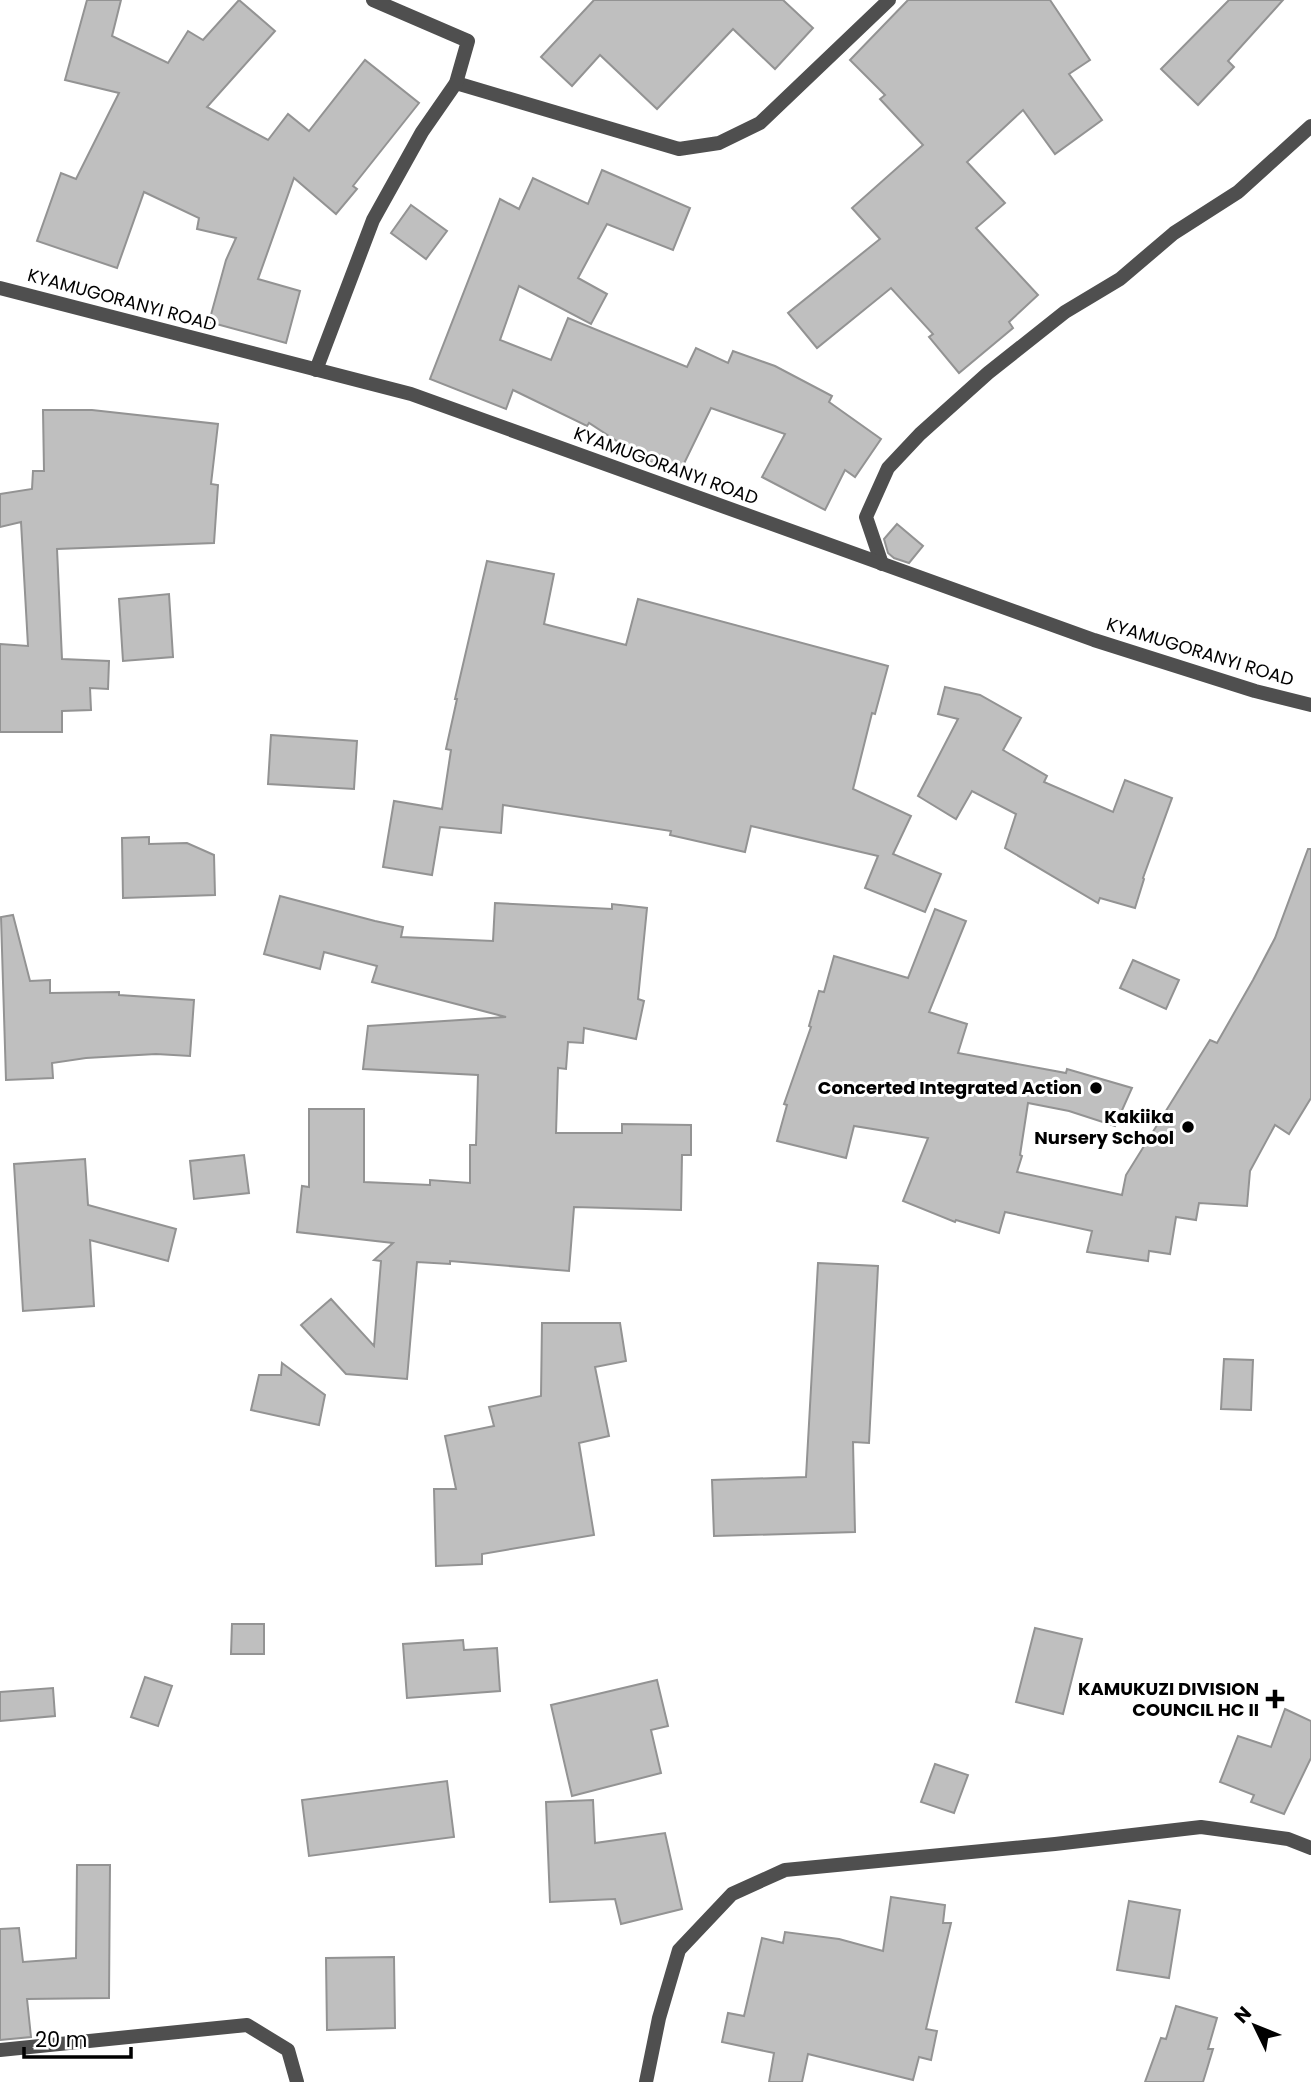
<svg xmlns="http://www.w3.org/2000/svg" width="1311" height="2082" font-family="Poppins,sans-serif">
	<style>
		.building { fill: #bfbfbf; stroke: #939393; stroke-width: 2 }
		.lines { fill: none; stroke-linecap: round; stroke-linejoin: round }
		.minor { stroke: #4f4f4f; stroke-width: 14 }
		.tertiary { stroke: #4f4f4f; stroke-width: 14 }
		.poi-dot { fill: #000; stroke: #fff; stroke-width: 2.5 }
		.labels { text-anchor: middle; stroke-width: 6; stroke-linejoin: round; paint-order: stroke }
		.street-label { font-size: 18px; fill: #000; stroke: #fff }
		.poi-label { font-size: 18px; font-weight: bold; fill: #000; stroke: #fff; text-anchor: end }
	</style>
	<rect width="100%" height="100%" fill="#fff"/>
	<g class="building">
		<path d="M87 0H121L112 36 168 63 188 31 203 40 239 0 275 31 207 107 268 140 288 114 309 131 365 60 419 103 353 186 357 189 336 214 294 178 258 279 300 291 286 343 209 322 226 260 236 238 197 229 199 218 144 192 117 268 37 241 61 173 76 179 119 93 65 80Z"/>
		<path d="M594 0H783L813 28 775 69 733 29 657 109 600 55 572 86 541 57Z"/>
		<path d="M908 0H1050L1090 60 1069 74 1102 120 1055 154 1023 110 967 162 1005 203 976 228 1038 295 1009 322 1013 328 959 373 929 337 933 334 891 288 817 348 788 313 880 239 852 208 923 145 880 99 885 95 850 60Z"/>
		<path d="M1229 0H1283L1228 61 1234 67 1198 105 1161 69Z"/>
		<path d="M602 170 690 208 673 250 607 224 578 278 607 294 591 324 519 286 500 340 551 360 568 318 687 367 696 348 728 363 733 351 775 366 832 396 829 402 881 439 855 477 845 470 825 510 762 477 785 434 711 408 678 476 641 457 589 423 587 426 513 390 506 409 430 379 500 199 519 209 533 178 588 204Z"/>
		<path d="M411 205 447 231 426 259 391 233Z"/>
		<path d="M43 410H92L218 424 211 484 218 485 214 543 57 549 62 659 109 661 108 689 90 688 91 710 62 711V732H0V644L28 646 21 522 0 527V494L32 489 33 471H44Z"/>
		<path d="M897 524 923 546 909 563 894 558 888 553 884 539Z"/>
		<path d="M487 561 554 574 544 624 626 645 638 599 888 666 875 714 872 713 853 789 911 816 893 854 941 874 925 912 865 888 878 856 751 826 745 852 670 835 671 831 503 805 501 833 440 827 432 875 383 867 394 801 442 809 451 750 446 749 457 699H455Z"/>
		<path d="M169 594 173 657 123 661 119 599Z"/>
		<path d="M945 687 980 695 1021 718 1003 750 1047 776 1044 782 1113 812 1125 780 1172 798 1143 878 1144 879 1135 908 1100 898 1098 903 1005 848 1016 814 972 791 956 819 918 796 958 719 938 714Z"/>
		<path d="M271 735 357 741 354 789 268 784Z"/>
		<path d="M149 837V844L187 843 214 855 215 895 123 898 122 838Z"/>
		<path d="M1308 849H1311V1098L1289 1134 1275 1125 1250 1171 1247 1206 1199 1203 1196 1220 1176 1217 1170 1254 1149 1251 1148 1261 1087 1252 1092 1231 1005 1212 999 1233 956 1220 955 1222 903 1201 928 1138 854 1126 846 1158 777 1141 787 1105 784 1104 811 1027 809 1026 819 991 824 992 834 956 908 978 935 909 966 921 929 1012 967 1024 958 1053 1066 1073 1067 1069 1132 1088 1115 1126 1069 1111 1028 1103 1020 1155 1022 1156 1017 1172 1122 1195 1126 1175 1210 1040 1217 1043 1253 980 1275 938Z"/>
		<path d="M280 896 375 921 403 927 401 937 493 941 495 903 612 909V904L647 908 638 999 644 1001 636 1039 584 1028 583 1043 568 1042 566 1069 558 1068 556 1133H622V1124L691 1125V1155H682L681 1210 574 1207 569 1271 450 1261V1264L417 1262 407 1379 346 1374 301 1325 331 1299 374 1346 381 1261 374 1260 393 1243 297 1232 302 1186 309 1187V1109H364V1182L430 1185V1180L470 1183V1145H476L478 1075 363 1069 368 1026 506 1017 372 982 377 966 324 952 320 969 264 954Z"/>
		<path d="M13 915 30 981 50 980V993L119 992V995L194 1000 190 1056 156 1054 86 1058 52 1063 53 1078 6 1080 1 917Z"/>
		<path d="M1133 960 1179 980 1166 1009 1120 988Z"/>
		<path d="M244 1155 249 1193 194 1199 190 1161Z"/>
		<path d="M85 1159 88 1205 176 1229 168 1261 90 1240 94 1306 23 1311 14 1164Z"/>
		<path d="M818 1263 878 1266 869 1443 853 1442 855 1532 714 1536 712 1480 806 1477Z"/>
		<path d="M542 1323H620L626 1361 595 1367 609 1436 579 1443 594 1535 482 1554V1564L436 1566 434 1489H456L445 1436 494 1426 489 1407 541 1396Z"/>
		<path d="M1224 1359 1253 1360 1251 1410 1221 1409Z"/>
		<path d="M282 1363 325 1395 319 1425 251 1410 259 1375H281Z"/>
		<path d="M232 1624H264V1654H231Z"/>
		<path d="M1035 1628 1082 1639 1063 1714 1016 1702Z"/>
		<path d="M463 1640 464 1650 497 1648 500 1691 407 1698 403 1644Z"/>
		<path d="M145 1677 172 1686 158 1726 131 1717Z"/>
		<path d="M657 1680 668 1726 651 1730 661 1773 572 1796 551 1705Z"/>
		<path d="M53 1688 55 1716 0 1721V1692Z"/>
		<path d="M1285 1709 1311 1721V1758L1284 1814 1251 1802 1254 1795 1220 1782 1238 1736 1271 1747Z"/>
		<path d="M935 1764 968 1775 954 1813 921 1802Z"/>
		<path d="M447 1781 454 1837 309 1856 302 1800Z"/>
		<path d="M593 1800 595 1843 665 1833 682 1909 621 1924 615 1899 550 1902 546 1802Z"/>
		<path d="M77 1865H110L109 1998 27 1999 31 2037 0 2040V1929L19 1928 23 1962 76 1958Z"/>
		<path d="M891 1897 945 1905 943 1923H951L926 2029 937 2031 931 2060 919 2057 913 2080 808 2054 802 2082H769L774 2053 722 2042 728 2013 744 2016 762 1938 783 1943 785 1932 839 1939 883 1951Z"/>
		<path d="M1129 1901 1180 1910 1169 1978 1117 1970Z"/>
		<path d="M394 1957 395 2028 327 2030 326 1958Z"/>
		<path d="M1176 2006 1217 2018 1208 2049H1213L1203 2082H1145L1161 2038 1166 2039Z"/>
	</g>
	<g class="lines">
		<g class="minor">
			<path d="M456 83 679 149 719 143 760 123 889 0"/>
			<path d="M316 370 373 220 422 132 456 83 468 41 373 0"/>
			<path d="M882 564 866 517 888 468 920 434 988 373 1065 312 1120 279 1174 233 1238 192 1311 126"/>
			<path d="M0 2050 247 2025 288 2050 297 2082"/>
			<path d="M646 2082 659 2018 679 1950 732 1894 785 1870 1055 1844 1201 1827 1288 1839 1311 1848"/>
		</g>
		<path class="tertiary" d="M0 288 411 394 1094 640 1255 691 1311 705"/>
	</g>
	<g class="poi-dot">
		<circle cx="1096" cy="1088" r="7"/>
		<circle cx="1188" cy="1127" r="7"/>
		<path d="M1271.5 1688.5h7v7h7v7h-7v7h-7v-7h-7v-7h7z"/>
	</g>
	<g class="labels">
		<g class="street-label">
			<text transform="translate(122 300) rotate(15)" y="6">KYAMUGORANYI ROAD</text>
			<text transform="translate(666 466) rotate(20)" y="6">KYAMUGORANYI ROAD</text>
			<text transform="translate(1200 652) rotate(17)" y="6">KYAMUGORANYI ROAD</text>
		</g>
		<g class="poi-label">
			<text x="1082" y="1094">Concerted Integrated Action</text>
			<text x="1174" y="1123">Kakiika<tspan x="1174" dy="21">Nursery School</tspan></text>
			<text x="1259" y="1695">KAMUKUZI DIVISION<tspan x="1259" dy="21">COUNCIL HC II</tspan></text>
		</g>
	</g>
	<g transform="translate(1255 2026) rotate(313)" stroke="#ffffff" stroke-width="5" paint-order="stroke">
	<path d="M0-5L12 26L0 18L-12 26Z" fill="#000000"/>
	<text y="-10" font-size="19" font-weight="bold" text-anchor="middle" fill="#000000">N</text>
	</g>
	<path d="M24 2047v10h107v-10" fill="none" stroke="#000000" stroke-width="3.5"/>
	<text x="35" y="2047" font-size="21" fill="#000000" stroke="#ffffff" stroke-width="5" paint-order="stroke">20 m</text>
</svg>
